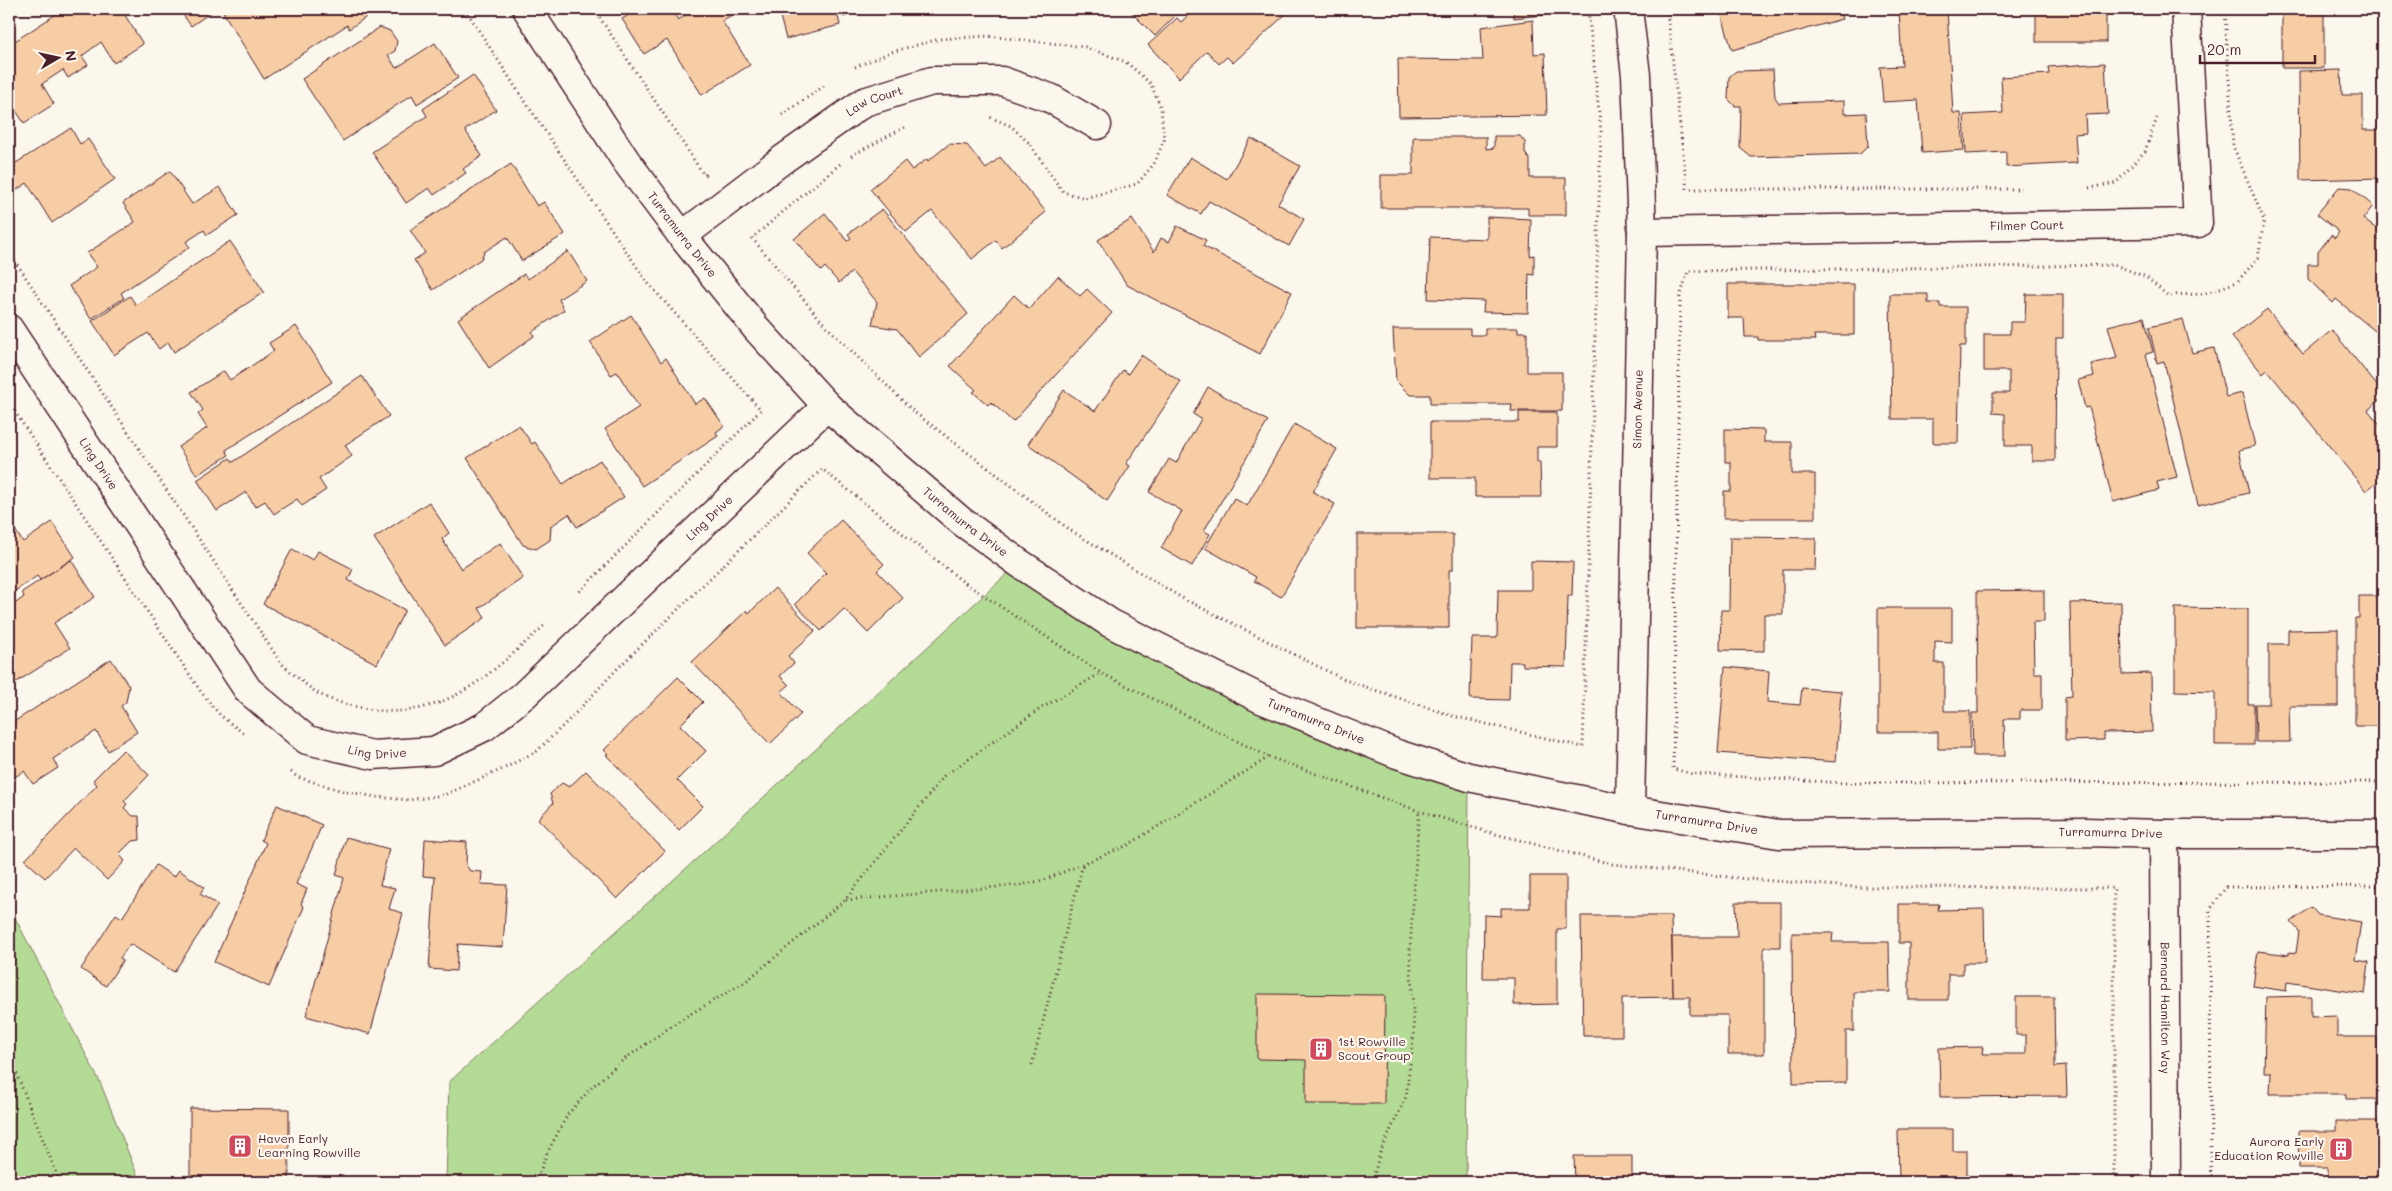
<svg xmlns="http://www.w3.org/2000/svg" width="2392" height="1191" font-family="Mali,sans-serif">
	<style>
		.green { fill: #b4db96; stroke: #7f7d60 }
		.building { fill: #f7cda6; stroke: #4a1f2b }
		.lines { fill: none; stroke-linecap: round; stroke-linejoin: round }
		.street-casing { stroke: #4a1f2b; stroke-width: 31 }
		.path { stroke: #4a1f2b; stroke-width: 3; stroke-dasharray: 1 4; stroke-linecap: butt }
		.street { stroke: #fbf7ec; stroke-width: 28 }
		.labels { text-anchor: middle; stroke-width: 4.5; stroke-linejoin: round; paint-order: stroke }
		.street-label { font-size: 12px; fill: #4a1f2b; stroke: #fbf7ec }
		.poi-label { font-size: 12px; fill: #4a1f2b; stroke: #fbf7ec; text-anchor: start }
	</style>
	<rect width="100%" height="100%" fill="#fbf7ec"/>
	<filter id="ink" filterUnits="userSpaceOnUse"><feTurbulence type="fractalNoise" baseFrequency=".02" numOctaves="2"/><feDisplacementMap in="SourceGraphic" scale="10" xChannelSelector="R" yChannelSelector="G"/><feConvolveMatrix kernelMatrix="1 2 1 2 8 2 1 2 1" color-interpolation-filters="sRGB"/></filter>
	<g filter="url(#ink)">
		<g class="green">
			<path d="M1019 563 1110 623 1469 777 1466 1182H446L449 1082 681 873Z"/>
			<path d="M9 906 100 1082 140 1182H9Z"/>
		</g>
		<g class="building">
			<path d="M64 9H121L143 44 114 63 101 42 82 56 88 65 68 78 63 70 42 84 54 104 24 123 11 103 9 104V45Z"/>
			<path d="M179 9H216L191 26Z"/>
			<path d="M229 9 265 10 378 9 349 29 347 25 264 79 223 12Z"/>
			<path d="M638 9H671L678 20 696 9H741L722 21 750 65 702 95 667 40 644 54 622 19Z"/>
			<path d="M778 9H865L844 17 837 12 840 25 786 39Z"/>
			<path d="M951 9H991V11L951 12Z"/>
			<path d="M1134 9H1178L1180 11 1155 36 1131 12Z"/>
			<path d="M1195 9H1286L1289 11 1233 63 1227 57 1219 64 1207 51 1179 78 1148 45 1177 18 1181 22Z"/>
			<path d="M1513 9H1552L1553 14 1514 18Z"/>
			<path d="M1720 9H1839L1842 19 1732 50Z"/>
			<path d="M1899 9H1947L1953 113H1961L1964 150 1922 153 1918 100 1883 102 1880 67 1902 66Z"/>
			<rect x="2036" y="9" width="70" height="33"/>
			<path d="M2264 9H2383V10H2324V68H2282V14L2264 15Z"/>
			<path d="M1533 20 1534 54 1545 53 1547 115 1399 117 1398 59 1483 60 1481 27Z"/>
			<path d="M380 27 390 31 397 41 395 51 388 55 396 68 435 43 458 78 417 104 412 95 343 141 302 79Z"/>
			<path d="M2105 63 2108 114 2085 115 2086 133 2075 134 2077 163 2006 167V152L1966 154 1964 115 2003 113 2001 77 2049 74 2048 67Z"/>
			<path d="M1773 70 1775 97 1779 103 1844 101V114L1866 113 1868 146 1860 154 1751 157 1740 148 1741 106H1735L1728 99 1729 77 1736 71Z"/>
			<path d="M2341 70 2342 95H2363V130H2378V105H2383V178L2300 180 2299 71Z"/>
			<path d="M473 75 496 110 465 130 482 156 463 169 466 173 434 195 429 188 406 203 372 152 427 116 423 109Z"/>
			<path d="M71 128 80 144 88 139 115 179 52 223 27 183 9 195V151L16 163Z"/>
			<path d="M1494 136H1520L1525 142V153L1530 160V178H1566V215H1528V208H1381V175H1413V137H1486V149L1494 148Z"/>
			<path d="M1251 138 1300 166 1278 204 1304 219 1289 246 1209 201 1201 214 1167 195 1190 157 1227 179Z"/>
			<path d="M949 144 967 145 986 169 1000 157 1046 212 1002 248 996 240 972 259 932 211 906 232 870 189 905 161 912 170 927 159 928 161Z"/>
			<path d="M511 164 537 206 544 202 565 234 522 261 507 237 484 252 481 259 433 290 414 260 425 253 410 230Z"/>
			<path d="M170 171 192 204 220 187 238 215 207 235 204 230 186 242 190 247 121 293 124 298 91 319 69 286 97 267 87 253 135 222 123 203Z"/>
			<path d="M2339 187 2352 188 2373 206 2363 219 2382 233 2377 239 2383 243V330L2380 335 2336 299 2333 303 2308 279V264H2318V252L2331 235 2335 238 2339 232 2317 214Z"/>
			<path d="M882 209 968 314 919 357 897 329 872 325 877 302 852 272 839 283 825 267 821 271 794 239 825 213 847 241 851 238 848 234Z"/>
			<path d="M1487 217 1531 219 1530 256 1534 255V275L1529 274 1528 313 1483 312 1484 301 1428 299 1430 237 1487 239Z"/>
			<path d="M1132 219 1154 252 1161 238 1169 242 1177 226 1206 240 1203 246 1292 292 1260 354 1127 285 1098 240Z"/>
			<path d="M230 241 264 292 174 352 168 342 159 349 148 333 114 355 92 321 130 296 136 305Z"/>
			<path d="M568 251 587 281 559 299 564 310 532 332 534 336 489 368 458 319 524 274 528 279Z"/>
			<path d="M1058 276 1080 296 1087 289 1112 313 1013 422 991 402 988 405 973 392 976 390 950 366 1014 295 1029 309Z"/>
			<path d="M1728 284H1854V335H1814L1815 340H1758V337H1745L1744 318H1728Z"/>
			<path d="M1890 294H1928V303H1940V307H1966V346H1960L1958 443H1933V419H1892Z"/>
			<path d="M2026 294H2063V338H2056L2055 461H2032V446H2005V414L1993 413V393H2009V371H1984V334H2010V322H2025Z"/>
			<path d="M2267 309 2303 354 2332 330 2383 393V397L2368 410 2383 429V477L2366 491 2267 370 2263 374 2232 337Z"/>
			<path d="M631 315 661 362 666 358 695 404 705 398 724 426 716 432 718 436 642 486 605 429 639 407 617 372 611 375 590 342Z"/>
			<path d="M2144 317 2153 352 2146 354 2177 477 2157 482 2159 490 2113 502 2089 407 2085 408 2078 380 2094 376 2091 364 2117 358 2108 326Z"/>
			<path d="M2183 319 2192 353 2214 348 2226 397 2242 393 2255 446 2239 450 2249 493 2198 505 2164 361 2157 363 2149 327Z"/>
			<path d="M296 326 332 382 226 450 229 455 197 475 178 447 207 428 198 414 203 410 191 392 224 371 230 380 274 351 269 343Z"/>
			<path d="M1485 328H1518V332H1527V372H1562V411H1511L1512 404H1430V395H1410L1396 381 1393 329H1470V335H1485Z"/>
			<path d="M1141 355 1181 382 1126 464 1130 466 1107 501 1028 444 1064 390 1095 411 1123 370 1128 374Z"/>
			<path d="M362 376 389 416 345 445 352 456 319 479 326 490 302 506 297 499 274 514 265 501 255 507 246 492 217 511 197 480 230 458 233 462Z"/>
			<path d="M1208 387 1268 421 1204 531 1210 534 1192 566 1161 548 1182 511 1149 492 1169 459 1176 463 1201 419 1193 414Z"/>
			<path d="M1519 412H1557V447H1537V462H1540L1541 497H1475V478H1430V422H1519Z"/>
			<path d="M1294 424 1337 449 1313 492 1335 504 1281 597 1254 581 1256 577 1205 548 1234 498 1247 506Z"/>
			<path d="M519 425 532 444 535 442 563 484 600 460 624 497 577 527 569 514 551 526 550 540 536 549 523 545 467 458Z"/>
			<path d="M1725 429 1764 430V442H1792V474H1815V518H1724V491H1731V462H1725Z"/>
			<path d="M429 502 449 533 442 539 461 569 500 543 523 578 479 608 485 618 445 645 374 538Z"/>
			<path d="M841 520 884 564 877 571 903 598 868 633 844 609 821 631 795 604 826 573 807 553Z"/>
			<path d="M52 522 75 557 40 580 37 576 9 595V534L15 530 23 542Z"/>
			<path d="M1357 534H1453V570H1449V628H1357Z"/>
			<path d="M1730 537 1816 538 1815 570H1783V614H1764V651L1720 650 1721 610H1729Z"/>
			<path d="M292 549 313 560 318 551 353 569 348 580 405 610 377 664 263 604Z"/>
			<path d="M71 560 95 597 54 623 70 648 12 685 9 680V608L24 597 22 592Z"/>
			<path d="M1531 561 1573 562 1572 596H1568L1566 667 1523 666V662H1510L1509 700 1470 699 1472 638H1497L1498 590H1531Z"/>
			<path d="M775 588 815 631 788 656 794 663 780 676 789 685 781 692 801 714 770 744 692 662 747 610 749 613Z"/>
			<path d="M2044 590V622H2033L2034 673H2042V710H2020V719H2004L2005 756H1973L1972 713H1978L1977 591Z"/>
			<path d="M2359 596H2383V726H2355V618H2359Z"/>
			<path d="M2121 602 2122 674 2151 673 2152 732 2104 733V740L2065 741V697L2072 696 2070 603Z"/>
			<path d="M1878 608H1952V642L1935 641V663H1944V711H1970V749H1938V732H1878Z"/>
			<path d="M2175 608 2248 609V704H2254V745H2215V692L2175 691Z"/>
			<path d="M2338 629V706H2289L2290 742H2256L2255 704H2269V644H2288V630Z"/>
			<path d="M111 659 129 686 126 702 121 706 137 732 108 751 96 731 53 759 58 768 33 784 24 771 9 781V725Z"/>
			<path d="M1725 667 1769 671 1767 702 1800 705 1802 688 1841 691 1836 762 1718 753Z"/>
			<path d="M678 677 703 702 680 725 706 751 677 780 703 806 679 830 606 755 608 754 604 750Z"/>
			<path d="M123 750 149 775 124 801 127 804 124 808 133 816H139L140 840 132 841 119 854 125 861 107 880 74 848 45 878 25 860 97 785 93 780Z"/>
			<path d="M586 771 665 851 617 899 538 819 553 803 550 794 562 783 569 787Z"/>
			<path d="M277 805 322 825 296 884 307 889 301 904 304 907 269 987 214 962 266 843 261 840Z"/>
			<path d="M346 837 389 849 380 885 395 888 389 909 403 913 370 1034 306 1016 344 878 336 875Z"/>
			<path d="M425 839 467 842 466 865 470 871 482 872 481 884 507 885 503 947 458 944 456 971 429 969 435 877 423 876Z"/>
			<path d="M156 865 174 877 179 870 204 887 200 894 218 905 174 972 130 944 120 958 123 960 106 986 81 969 116 914 122 918Z"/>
			<path d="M1530 876H1566V929H1557V1004L1514 1005V978H1483L1484 915 1501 916V908H1530Z"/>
			<path d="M1736 902H1780V947H1764V1054H1728V1015H1690V997H1673L1672 937H1737Z"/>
			<path d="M1899 904H1939L1938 910 1984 909 1985 963H1963V974H1948V1000H1909V943H1899Z"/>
			<path d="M2311 907 2318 915 2361 922 2355 960 2369 962 2365 994 2287 982 2286 991 2253 986 2258 951 2289 955V952L2296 953 2299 931 2291 922Z"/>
			<path d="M1581 916H1671L1673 997 1622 998V1036H1583Z"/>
			<path d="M1792 933H1833L1832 942H1889L1890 992H1854V1031H1846V1083L1793 1084Z"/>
			<path d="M1257 994 1385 995 1384 1104H1306V1060L1257 1059Z"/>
			<path d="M2311 996V1017L2337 1016V1037H2377V1099H2346V1094H2270L2271 1072H2264L2266 997Z"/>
			<path d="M2016 997H2054L2055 1067 2066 1066 2067 1096 1940 1097 1939 1048 1983 1047 1982 1054H2026V1035H2016Z"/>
			<path d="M190 1108 289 1109V1182H190Z"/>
			<path d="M2336 1121H2383V1182H2328V1168H2299L2298 1131H2336Z"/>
			<path d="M1898 1129H1953V1151H1967V1182H1899Z"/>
			<path d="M1574 1156H1632V1182H1575Z"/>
		</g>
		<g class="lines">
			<g class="street-casing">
				<g id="street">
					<path id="s1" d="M527 9 626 161 682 236 756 328 827 406 961 521 1019 563 1110 623 1261 699 1397 754 1469 777 1630 810 1779 834 2084 832 2164 834H2383"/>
					<path d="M1628 9 1636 75 1642 232 1630 810"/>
					<path id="s2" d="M1642 232 2198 223 2186 9"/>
					<path id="s3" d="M682 236 782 160 864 102 932 81H1002L1050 98 1097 125"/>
					<path id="s4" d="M9 329 248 690 307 740 373 755 434 751 484 727 524 695 827 406"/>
					<path id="s5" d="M2164 834 2166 1182"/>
				</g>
			</g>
			<g class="path">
				<path d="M465 9 518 91 647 282 761 410 579 592"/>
				<path d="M594 9 704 175 706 174"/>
				<path d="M1667 9 1687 189H2025"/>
				<path d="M2225 9 2233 146 2264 220 2258 258 2237 282 2203 294 2167 295 2146 277 2115 265 1688 271 1680 297 1673 769 1693 774 1845 783 2383 782"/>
				<path d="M855 67 891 52 939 39 989 36 1085 47 1126 62 1151 84 1161 108 1164 140 1154 164 1137 184 1085 198 1063 192 1029 143 1011 126 987 116"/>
				<path d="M782 115 824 86"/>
				<path d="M851 156 905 127"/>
				<path d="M840 164 752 238 825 325 914 412 1070 530 1182 598 1345 680 1453 716 1583 747 1601 131 1588 9"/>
				<path d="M2089 188 2116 183 2145 151 2157 118"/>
				<path d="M9 252 281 663C291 672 302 682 313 690 327 700 347 705 363 708 443 725 492 672 546 624"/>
				<path d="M9 403 201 692 220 715 243 733"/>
				<path d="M291 772 297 777 343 791 376 797 409 800 444 795 503 769 537 751 572 717 618 668 822 469 962 581 1101 673 1269 757 1419 811 1488 832 1612 864 1747 879 1854 887 2114 888V1182"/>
				<path d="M846 900 1021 885 1044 880 1128 845 1269 757"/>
				<path d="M9 1055 60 1182"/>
				<path d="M1032 1065 1083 864"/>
				<path d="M536 1182 547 1153 568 1114 593 1086 622 1061 680 1020 745 982 845 900 944 776 1040 709 1101 673"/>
				<path d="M1372 1182 1380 1153 1406 1097 1414 1032 1410 950 1419 811"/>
				<path d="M2211 1182 2210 910 2226 887 2383 886"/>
			</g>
			<use href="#street" class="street"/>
		</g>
	</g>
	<defs>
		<g id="building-square" transform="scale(1.25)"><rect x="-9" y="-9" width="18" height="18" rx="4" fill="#d1495b" stroke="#fbf7ec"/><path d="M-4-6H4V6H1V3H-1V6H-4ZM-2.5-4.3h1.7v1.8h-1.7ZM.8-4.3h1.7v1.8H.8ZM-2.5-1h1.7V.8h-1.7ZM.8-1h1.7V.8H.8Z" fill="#fff"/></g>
	</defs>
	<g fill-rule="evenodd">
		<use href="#building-square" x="1321" y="1049"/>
		<use href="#building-square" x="240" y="1146"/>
		<use href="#building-square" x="2341" y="1149"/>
	</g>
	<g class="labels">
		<g class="street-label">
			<text dy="4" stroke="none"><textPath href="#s3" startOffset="236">Law Court</textPath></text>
			<text dy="4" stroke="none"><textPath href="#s2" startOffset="385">Filmer Court</textPath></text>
			<text dy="4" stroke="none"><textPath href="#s1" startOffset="274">Turramurra Drive</textPath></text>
			<text transform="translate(1638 409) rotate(-89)" y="4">Simon Avenue</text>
			<text dy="4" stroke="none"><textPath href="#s4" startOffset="162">Ling Drive</textPath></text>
			<text dy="4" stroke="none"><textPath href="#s4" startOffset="1002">Ling Drive</textPath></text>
			<text dy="4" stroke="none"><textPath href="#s1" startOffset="679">Turramurra Drive</textPath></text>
			<text dy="4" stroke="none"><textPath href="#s1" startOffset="1084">Turramurra Drive</textPath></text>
			<text dy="4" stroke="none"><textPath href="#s4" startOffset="582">Ling Drive</textPath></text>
			<text dy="4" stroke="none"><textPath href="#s1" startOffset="1489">Turramurra Drive</textPath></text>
			<text dy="4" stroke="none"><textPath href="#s1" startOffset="1894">Turramurra Drive</textPath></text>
			<text dy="4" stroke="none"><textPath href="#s5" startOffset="174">Bernard Hamilton Way</textPath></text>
		</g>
		<g class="poi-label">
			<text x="1338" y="1046">1st Rowville<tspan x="1338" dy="14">Scout Group</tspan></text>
			<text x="258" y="1143">Haven Early<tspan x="258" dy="14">Learning Rowville</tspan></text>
			<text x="2324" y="1146" text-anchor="end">Aurora Early<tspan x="2324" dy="14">Education Rowville</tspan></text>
		</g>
	</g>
	<rect width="2392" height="1191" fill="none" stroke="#fbf7ec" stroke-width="30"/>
	<rect x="15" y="15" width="2362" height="1161" fill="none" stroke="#4a1f2b" stroke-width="2" filter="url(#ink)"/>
	<g transform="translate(58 58) rotate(81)" stroke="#fbf7ec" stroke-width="4" paint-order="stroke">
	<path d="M0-4L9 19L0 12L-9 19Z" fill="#4a1f2b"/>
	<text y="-8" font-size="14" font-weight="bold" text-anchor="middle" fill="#4a1f2b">N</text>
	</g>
	<path d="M2200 55v8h115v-8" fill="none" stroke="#4a1f2b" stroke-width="2.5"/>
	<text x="2207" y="55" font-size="15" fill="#4a1f2b" stroke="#fbf7ec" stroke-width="4" paint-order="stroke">20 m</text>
</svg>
